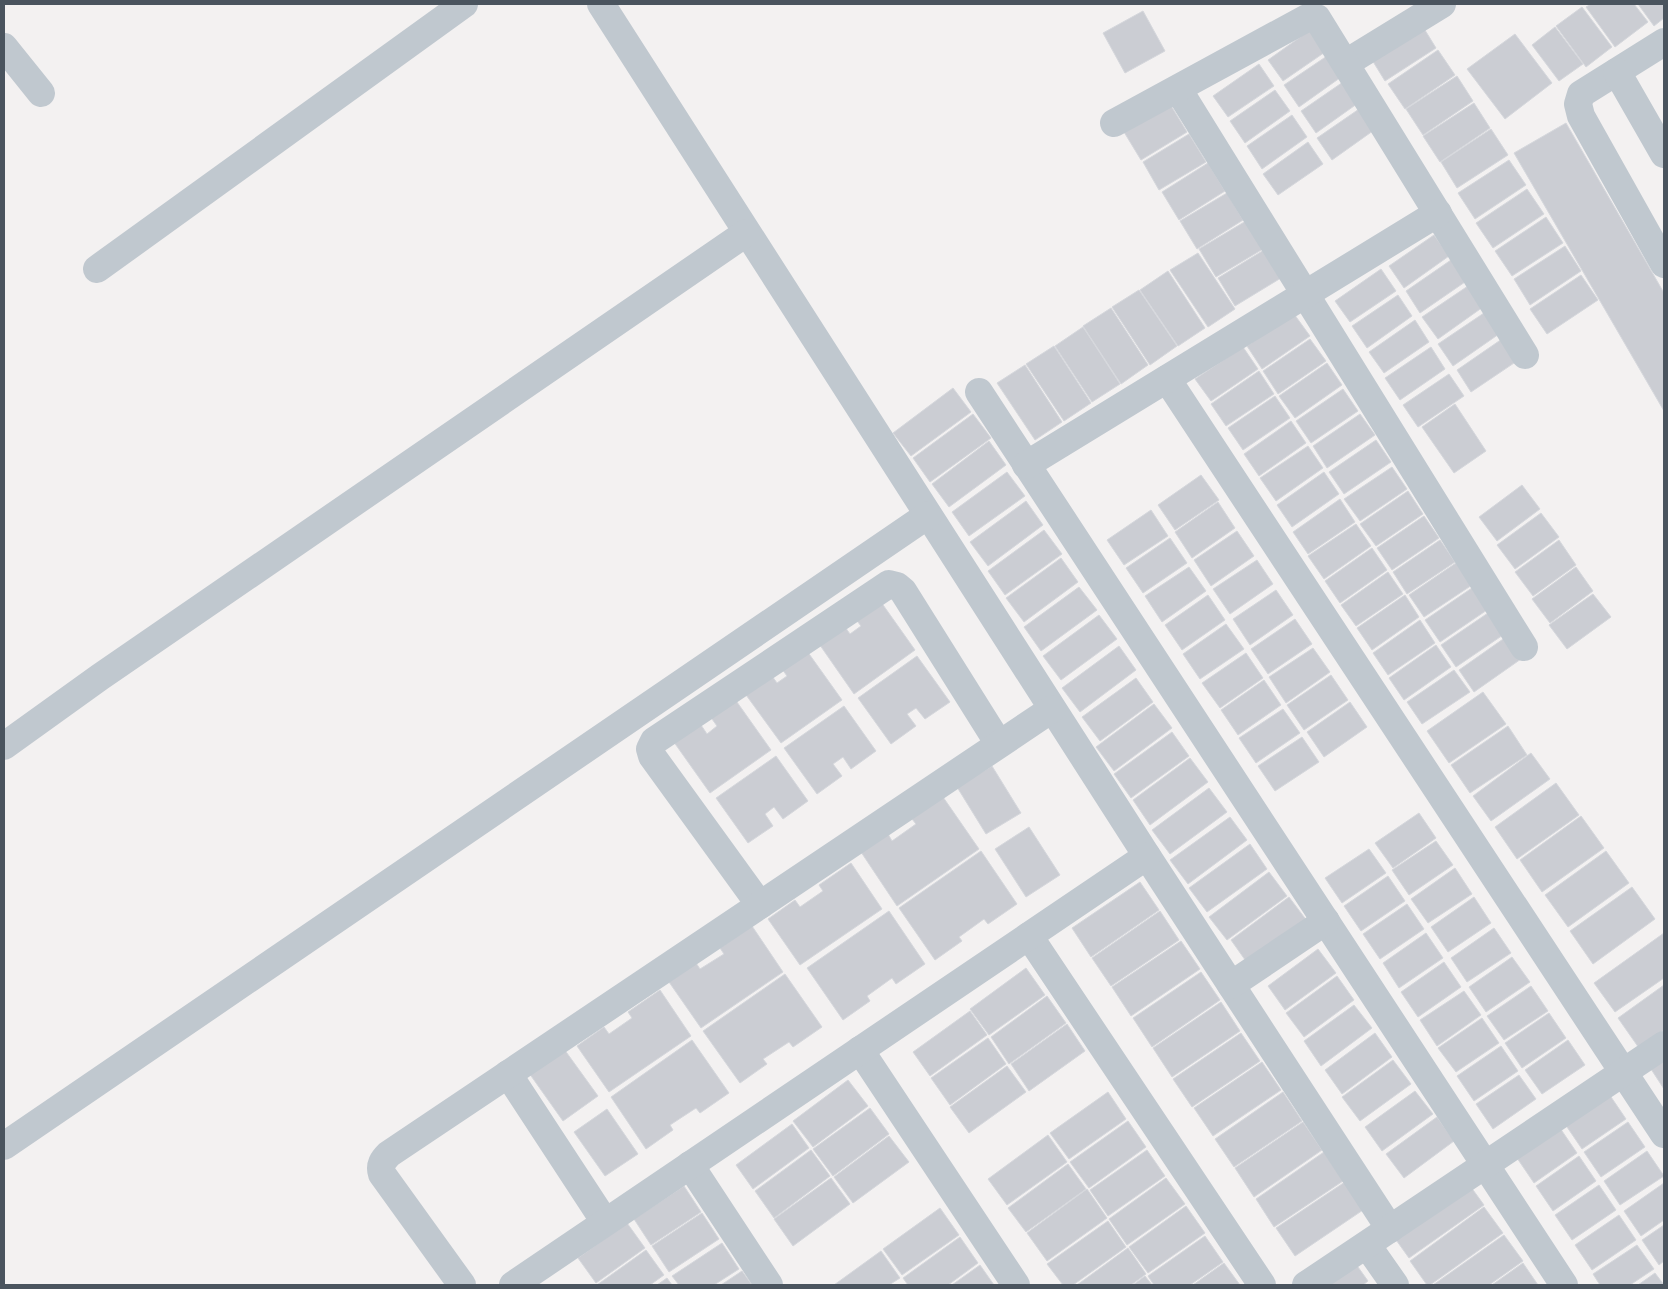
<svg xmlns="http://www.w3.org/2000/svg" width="1668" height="1289" font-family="Quicksand,sans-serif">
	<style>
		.building { fill: #cbcdd3; stroke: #d5d7dc }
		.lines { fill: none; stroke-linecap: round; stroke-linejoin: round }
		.minor { stroke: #c0c8cf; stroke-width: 28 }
	</style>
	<rect width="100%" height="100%" fill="#f3f1f1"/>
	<g class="building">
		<path d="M1591 4H1634L1648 22 1615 47 1586 7Z"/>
		<path d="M1638 4H1664V18L1654 26Z"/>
		<path d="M1582 7 1612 47 1586 67 1556 26Z"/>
		<path d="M1143 11 1165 51 1125 73 1103 33Z"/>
		<path d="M1420 22 1436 48 1385 81 1369 55Z"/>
		<path d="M1555 27 1583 64 1559 81 1532 45Z"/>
		<path d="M1313 28 1328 50 1283 81 1268 60Z"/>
		<path d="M1515 34 1552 83 1505 119 1467 69Z"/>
		<path d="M1438 50 1455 75 1405 109 1388 84Z"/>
		<path d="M1330 54 1344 75 1299 107 1284 85Z"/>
		<path d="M1259 64 1274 86 1228 117 1213 96Z"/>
		<path d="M1457 76 1473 101 1423 135 1406 109Z"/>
		<path d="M1346 80 1361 101 1316 133 1301 111Z"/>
		<path d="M1275 90 1290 111 1245 143 1230 121Z"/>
		<path d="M1474 103 1490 128 1440 162 1423 136Z"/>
		<path d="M1170 104 1187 132 1141 160 1124 132Z"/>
		<path d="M1362 107 1377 128 1332 160 1317 138Z"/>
		<path d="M1292 115 1307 137 1262 169 1247 146Z"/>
		<path d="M1566 123 1664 293V411L1514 153Z"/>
		<path d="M1491 129 1508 155 1457 188 1441 162Z"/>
		<path d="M1189 134 1206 162 1159 190 1143 162Z"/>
		<path d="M1308 142 1323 164 1278 195 1263 174Z"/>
		<path d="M1509 160 1526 185 1475 219 1458 193Z"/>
		<path d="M1208 163 1225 191 1179 220 1162 192Z"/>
		<path d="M1527 189 1544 214 1493 248 1476 223Z"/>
		<path d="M1227 193 1243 220 1197 249 1180 221Z"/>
		<path d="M1546 217 1563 243 1512 276 1495 251Z"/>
		<path d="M1246 221 1263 249 1216 277 1199 249Z"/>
		<path d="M1434 235 1449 256 1404 288 1389 266Z"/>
		<path d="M1565 246 1581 271 1530 305 1514 279Z"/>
		<path d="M1264 250 1281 278 1235 306 1218 278Z"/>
		<path d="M1198 253 1235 309 1208 327 1170 270Z"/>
		<path d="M1451 260 1465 282 1420 313 1406 291Z"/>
		<path d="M1381 269 1396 291 1350 322 1335 301Z"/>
		<path d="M1168 271 1205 328 1178 346 1140 290Z"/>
		<path d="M1581 275 1598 300 1547 334 1530 309Z"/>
		<path d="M1468 286 1483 307 1438 339 1422 317Z"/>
		<path d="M1139 290 1177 346 1150 365 1112 307Z"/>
		<path d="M1398 295 1412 316 1367 348 1352 326Z"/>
		<path d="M1111 308 1148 365 1121 384 1083 326Z"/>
		<path d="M1484 313 1499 334 1453 366 1438 344Z"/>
		<path d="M1294 314 1310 336 1262 369 1247 346Z"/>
		<path d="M1415 320 1429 342 1384 373 1369 352Z"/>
		<path d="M1083 327 1120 384 1092 402 1055 346Z"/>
		<path d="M1310 339 1326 361 1278 394 1263 371Z"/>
		<path d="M1502 339 1517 361 1471 392 1457 370Z"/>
		<path d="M1054 346 1091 403 1064 421 1026 364Z"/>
		<path d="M1243 347 1258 369 1211 401 1195 379Z"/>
		<path d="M1431 347 1445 369 1400 400 1385 378Z"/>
		<path d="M1327 363 1342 385 1295 418 1279 396Z"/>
		<path d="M1025 365 1062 422 1035 440 997 383Z"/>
		<path d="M1259 371 1274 394 1226 426 1211 404Z"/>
		<path d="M1449 374 1464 396 1418 427 1403 405Z"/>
		<path d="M953 388 971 412 911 456 893 433Z"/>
		<path d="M1343 389 1358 411 1311 443 1296 421Z"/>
		<path d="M1275 396 1290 418 1243 450 1228 428Z"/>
		<path d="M1455 404 1486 451 1454 473 1422 427Z"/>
		<path d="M973 414 991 438 930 482 913 458Z"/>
		<path d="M1360 414 1375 435 1327 468 1313 446Z"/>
		<path d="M1291 421 1306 443 1259 476 1244 454Z"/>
		<path d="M1376 440 1391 462 1344 494 1329 472Z"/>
		<path d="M989 441 1006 465 949 507 932 484Z"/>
		<path d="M1308 446 1323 468 1276 501 1260 478Z"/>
		<path d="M1392 467 1407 489 1360 521 1344 499Z"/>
		<path d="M1007 472 1025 496 969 536 952 512Z"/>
		<path d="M1324 472 1339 494 1292 527 1277 505Z"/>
		<path d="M1201 475 1219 500 1175 530 1158 505Z"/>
		<path d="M1522 485 1540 509 1497 541 1479 517Z"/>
		<path d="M1408 491 1423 514 1376 546 1360 524Z"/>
		<path d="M1340 499 1355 522 1308 554 1293 532Z"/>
		<path d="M1026 501 1043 525 988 566 970 542Z"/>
		<path d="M1218 502 1235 528 1192 558 1175 532Z"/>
		<path d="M1151 510 1168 536 1124 565 1107 540Z"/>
		<path d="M1541 513 1559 537 1515 569 1497 545Z"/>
		<path d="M1424 516 1439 538 1392 570 1377 548Z"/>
		<path d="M1356 524 1371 546 1324 579 1308 556Z"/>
		<path d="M1044 530 1062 554 1005 595 988 571Z"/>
		<path d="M1237 531 1254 556 1211 586 1194 560Z"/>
		<path d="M1170 538 1187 563 1143 593 1126 568Z"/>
		<path d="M1440 540 1455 562 1407 594 1393 572Z"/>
		<path d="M1559 540 1576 565 1533 596 1515 572Z"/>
		<path d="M1372 548 1387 570 1340 603 1325 581Z"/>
		<path d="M1061 558 1078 582 1024 622 1006 598Z"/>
		<path d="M1257 560 1273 584 1230 614 1213 589Z"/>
		<path d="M1456 563 1472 585 1424 617 1409 595Z"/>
		<path d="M1189 567 1206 591 1162 622 1145 596Z"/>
		<path d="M1576 567 1593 591 1550 623 1532 599Z"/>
		<path d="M1388 572 1403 594 1356 626 1341 605Z"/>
		<path d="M1079 587 1097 610 1041 651 1024 627Z"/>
		<path d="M1472 588 1487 610 1440 642 1425 620Z"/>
		<path d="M1276 590 1293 615 1250 645 1233 619Z"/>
		<path d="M1593 594 1611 617 1567 649 1549 625Z"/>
		<path d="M876 595 915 650 854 694 815 638 840 620 850 634 861 626 851 613Z"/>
		<path d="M1208 595 1225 620 1182 650 1165 625Z"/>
		<path d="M1405 595 1419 617 1372 650 1357 628Z"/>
		<path d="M1488 613 1503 635 1456 667 1441 645Z"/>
		<path d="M1099 615 1117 639 1061 680 1043 656Z"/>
		<path d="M1295 619 1312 644 1268 674 1251 649Z"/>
		<path d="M1420 620 1435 643 1388 675 1373 653Z"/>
		<path d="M1226 624 1244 649 1200 679 1183 654Z"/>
		<path d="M1506 637 1521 659 1474 692 1459 670Z"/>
		<path d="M802 644 842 700 781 743 741 688 767 669 777 683 787 676 777 662Z"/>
		<path d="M1436 645 1451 667 1404 700 1389 678Z"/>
		<path d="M1119 646 1136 670 1080 712 1062 688Z"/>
		<path d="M1313 648 1330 672 1286 703 1269 677Z"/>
		<path d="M1246 653 1263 678 1220 708 1202 683Z"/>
		<path d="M917 656 950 702 925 719 916 708 907 714 916 726 891 744 858 698Z"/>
		<path d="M1454 670 1470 692 1422 724 1407 702Z"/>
		<path d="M1331 675 1348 700 1304 730 1287 705Z"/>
		<path d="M1136 678 1153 702 1100 741 1082 717Z"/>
		<path d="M1264 680 1281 705 1238 735 1221 710Z"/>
		<path d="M1483 692 1506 724 1449 763 1427 731Z"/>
		<path d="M732 695 771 750 710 793 671 738 697 719 707 734 717 726 707 712Z"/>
		<path d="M1350 702 1367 727 1324 757 1307 732Z"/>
		<path d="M1154 704 1172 728 1114 771 1096 747Z"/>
		<path d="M844 706 876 751 851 769 843 757 833 764 842 776 817 794 784 748Z"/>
		<path d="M1283 709 1300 733 1256 763 1239 738Z"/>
		<path d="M1508 726 1527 755 1470 793 1451 765Z"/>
		<path d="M1172 732 1189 756 1131 798 1114 774Z"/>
		<path d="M1302 737 1319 762 1275 791 1258 766Z"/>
		<path d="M1531 753 1550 779 1491 821 1473 796Z"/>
		<path d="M776 756 808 801 783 819 774 807 765 814 773 826 748 843 716 798Z"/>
		<path d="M1190 758 1208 782 1150 825 1133 800Z"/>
		<path d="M992 766 1021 813 986 834 957 787Z"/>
		<path d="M1556 783 1579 815 1517 859 1495 827Z"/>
		<path d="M1209 788 1227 812 1170 854 1152 830Z"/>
		<path d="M943 797 979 849 897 906 861 852 888 834 892 841 916 824 912 819Z"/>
		<path d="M1419 813 1436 838 1393 868 1375 843Z"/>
		<path d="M1581 816 1604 848 1542 892 1520 860Z"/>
		<path d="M1230 817 1247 840 1188 884 1170 860Z"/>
		<path d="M1029 827 1060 875 1026 897 995 849Z"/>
		<path d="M1436 841 1453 865 1409 895 1392 870Z"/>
		<path d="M1250 844 1267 869 1207 912 1189 888Z"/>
		<path d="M1369 849 1386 873 1342 903 1325 878Z"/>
		<path d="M981 851 1017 904 988 924 984 919 959 937 962 941 935 960 899 908Z"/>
		<path d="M1606 851 1629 883 1568 927 1545 895Z"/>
		<path d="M851 863 882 909 800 965 768 919 795 900 800 907 823 891 819 885Z"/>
		<path d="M1455 868 1472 894 1428 923 1411 899Z"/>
		<path d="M1269 872 1287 896 1227 940 1209 917Z"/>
		<path d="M1388 876 1405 901 1361 931 1344 906Z"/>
		<path d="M1140 882 1159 910 1091 957 1072 928Z"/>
		<path d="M1632 887 1655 919 1593 964 1570 931Z"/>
		<path d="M1289 897 1307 921 1248 964 1231 940Z"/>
		<path d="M1474 897 1491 923 1448 952 1431 927Z"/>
		<path d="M1407 904 1424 929 1380 959 1363 934Z"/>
		<path d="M889 911 925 964 896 984 892 978 867 996 870 1001 843 1020 807 968Z"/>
		<path d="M1160 911 1179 940 1111 986 1092 958Z"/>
		<path d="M752 926 783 972 701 1028 669 982 696 963 700 969 724 954 720 948Z"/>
		<path d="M1494 928 1511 953 1467 982 1451 958Z"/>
		<path d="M1426 933 1443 958 1399 988 1383 963Z"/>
		<path d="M1664 933V978L1615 1012 1594 983Z"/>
		<path d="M1181 941 1200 969 1131 1016 1112 987Z"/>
		<path d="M1318 949 1336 973 1285 1010 1268 986Z"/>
		<path d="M1512 957 1530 982 1486 1012 1469 987Z"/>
		<path d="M1444 962 1461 987 1418 1017 1401 992Z"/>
		<path d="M1026 968 1045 995 989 1035 970 1009Z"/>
		<path d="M1201 972 1220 1000 1152 1047 1133 1018Z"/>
		<path d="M785 974 822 1027 793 1047 789 1042 763 1059 767 1064 740 1083 703 1031Z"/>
		<path d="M1337 976 1354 1000 1304 1037 1286 1013Z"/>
		<path d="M1664 985V1030L1639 1048 1618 1018Z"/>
		<path d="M1531 986 1548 1011 1504 1040 1487 1016Z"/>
		<path d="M660 990 691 1036 609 1092 577 1046 604 1027 609 1034 632 1018 628 1012Z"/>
		<path d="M1464 991 1481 1015 1437 1046 1420 1020Z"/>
		<path d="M1047 996 1066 1023 1009 1064 991 1037Z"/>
		<path d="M1221 1002 1240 1031 1172 1077 1153 1048Z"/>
		<path d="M1354 1005 1372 1028 1321 1066 1304 1041Z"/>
		<path d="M970 1011 987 1035 930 1076 913 1052Z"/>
		<path d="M1549 1013 1566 1038 1522 1068 1505 1043Z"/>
		<path d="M1482 1018 1499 1043 1456 1072 1438 1048Z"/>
		<path d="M1067 1024 1085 1051 1029 1091 1011 1064Z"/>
		<path d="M1241 1033 1260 1061 1192 1107 1173 1079Z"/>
		<path d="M1375 1033 1392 1057 1342 1094 1325 1070Z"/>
		<path d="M988 1038 1006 1064 950 1105 931 1078Z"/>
		<path d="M692 1040 729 1093 700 1113 696 1108 670 1125 673 1130 646 1149 611 1097Z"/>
		<path d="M1568 1040 1585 1065 1542 1094 1525 1070Z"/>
		<path d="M1501 1046 1518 1071 1474 1101 1457 1076Z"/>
		<path d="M564 1049 598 1096 563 1121 529 1073Z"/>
		<path d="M1664 1055V1089L1649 1066Z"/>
		<path d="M1393 1060 1411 1084 1360 1121 1342 1097Z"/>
		<path d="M1262 1062 1281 1090 1213 1136 1194 1108Z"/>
		<path d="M1007 1066 1026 1092 969 1133 950 1107Z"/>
		<path d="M1519 1075 1536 1099 1493 1129 1476 1104Z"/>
		<path d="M848 1080 868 1106 813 1147 793 1121Z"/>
		<path d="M1415 1091 1433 1114 1382 1151 1365 1127Z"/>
		<path d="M1108 1092 1126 1119 1069 1159 1050 1133Z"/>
		<path d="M1283 1092 1302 1121 1234 1167 1215 1139Z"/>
		<path d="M1609 1094 1626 1119 1582 1149 1565 1124Z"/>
		<path d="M870 1108 889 1134 833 1176 813 1149Z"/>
		<path d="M607 1109 638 1154 605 1176 574 1132Z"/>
		<path d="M1437 1117 1454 1141 1404 1178 1386 1154Z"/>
		<path d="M1128 1121 1146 1147 1089 1188 1070 1162Z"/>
		<path d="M1303 1122 1322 1150 1254 1197 1235 1168Z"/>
		<path d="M1628 1122 1645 1147 1601 1177 1584 1152Z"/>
		<path d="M792 1124 809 1148 753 1189 736 1165Z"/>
		<path d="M1560 1128 1577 1153 1534 1183 1517 1158Z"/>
		<path d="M1048 1135 1067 1162 1007 1205 988 1179Z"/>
		<path d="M889 1136 909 1162 853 1203 834 1177Z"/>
		<path d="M811 1150 830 1176 774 1218 755 1191Z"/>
		<path d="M1147 1150 1165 1176 1108 1216 1090 1190Z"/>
		<path d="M1647 1151 1664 1176 1620 1205 1604 1181Z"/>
		<path d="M1324 1152 1343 1181 1274 1227 1256 1199Z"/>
		<path d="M1579 1156 1596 1181 1553 1211 1536 1186Z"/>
		<path d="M1068 1164 1086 1189 1026 1232 1008 1208Z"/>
		<path d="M831 1178 850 1204 793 1246 774 1219Z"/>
		<path d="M1166 1178 1185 1204 1127 1245 1109 1219Z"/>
		<path d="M1345 1182 1363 1210 1295 1256 1276 1228Z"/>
		<path d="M1468 1183 1484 1205 1409 1258 1394 1237Z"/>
		<path d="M1664 1183V1220L1641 1236 1624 1211Z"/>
		<path d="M1599 1185 1616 1210 1572 1240 1555 1215Z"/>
		<path d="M684 1186 701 1212 651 1245 634 1219Z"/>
		<path d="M1087 1189 1107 1218 1047 1261 1027 1233Z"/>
		<path d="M1186 1206 1205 1233 1148 1273 1129 1247Z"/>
		<path d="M1484 1207 1503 1233 1430 1285H1427L1410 1261Z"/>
		<path d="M940 1208 959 1235 902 1275 883 1249Z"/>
		<path d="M702 1213 719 1239 669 1272 652 1246Z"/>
		<path d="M1619 1215 1636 1240 1592 1270 1575 1245Z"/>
		<path d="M1108 1221 1126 1247 1073 1285H1063L1047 1264Z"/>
		<path d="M627 1223 645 1248 596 1283 578 1258Z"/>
		<path d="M1664 1225V1261L1659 1265 1642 1240Z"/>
		<path d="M1504 1235 1523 1261 1489 1285H1433Z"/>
		<path d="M1205 1236 1223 1262 1190 1285H1154L1148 1276Z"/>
		<path d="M960 1237 978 1263 948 1285H908L903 1278Z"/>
		<path d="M722 1243 739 1269 714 1285H679L672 1276Z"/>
		<path d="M1637 1245 1654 1269 1630 1285H1600L1593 1274Z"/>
		<path d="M1128 1248 1146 1274 1131 1285H1077Z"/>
		<path d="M646 1250 664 1275 650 1285H597Z"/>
		<path d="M881 1251 900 1278 889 1285H834Z"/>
		<path d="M1353 1260 1368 1281 1363 1285H1317Z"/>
		<path d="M1224 1263 1240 1285H1193Z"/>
		<path d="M1523 1263 1538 1285H1492Z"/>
		<path d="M980 1265 994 1285H952Z"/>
		<path d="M742 1271 752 1285H721Z"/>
		<path d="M1655 1273 1664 1285H1638Z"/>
		<path d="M1145 1276 1152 1285H1133Z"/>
		<path d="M667 1278 672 1285H657Z"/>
	</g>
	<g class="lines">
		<g class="minor">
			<path d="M601 4 1147 856 1390 1229"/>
			<path d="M1664 42 1581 94 1578 104 1581 116 1664 264"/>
			<path d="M4 47 41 93"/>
			<path d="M1346 63 1442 4"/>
			<path d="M1617 72 1664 154"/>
			<path d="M1178 89 1524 647"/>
			<path d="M1114 123 1307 18H1317L1525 355"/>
			<path d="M97 269 464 4"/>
			<path d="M1167 379 1664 1134"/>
			<path d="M979 392 1564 1285"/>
			<path d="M1026 465 1438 213"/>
			<path d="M4 746 100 677 746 233"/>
			<path d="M760 905 652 756 650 749 654 741 889 584 897 586 903 591 999 744"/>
			<path d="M1029 936 1262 1285"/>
			<path d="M1231 985 1326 921"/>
			<path d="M860 1050 1016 1285"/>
			<path d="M508 1074 605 1222"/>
			<path d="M4 1146 928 515"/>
			<path d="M690 1165 769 1285"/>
			<path d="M1367 1245 1395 1285"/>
			<path d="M462 1285 382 1174C379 1165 383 1160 389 1154L1052 709"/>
			<path d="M513 1285 1147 856"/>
			<path d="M1306 1285 1664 1045"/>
		</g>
	</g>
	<rect width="1668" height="1289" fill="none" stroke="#4a545e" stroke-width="10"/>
</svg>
